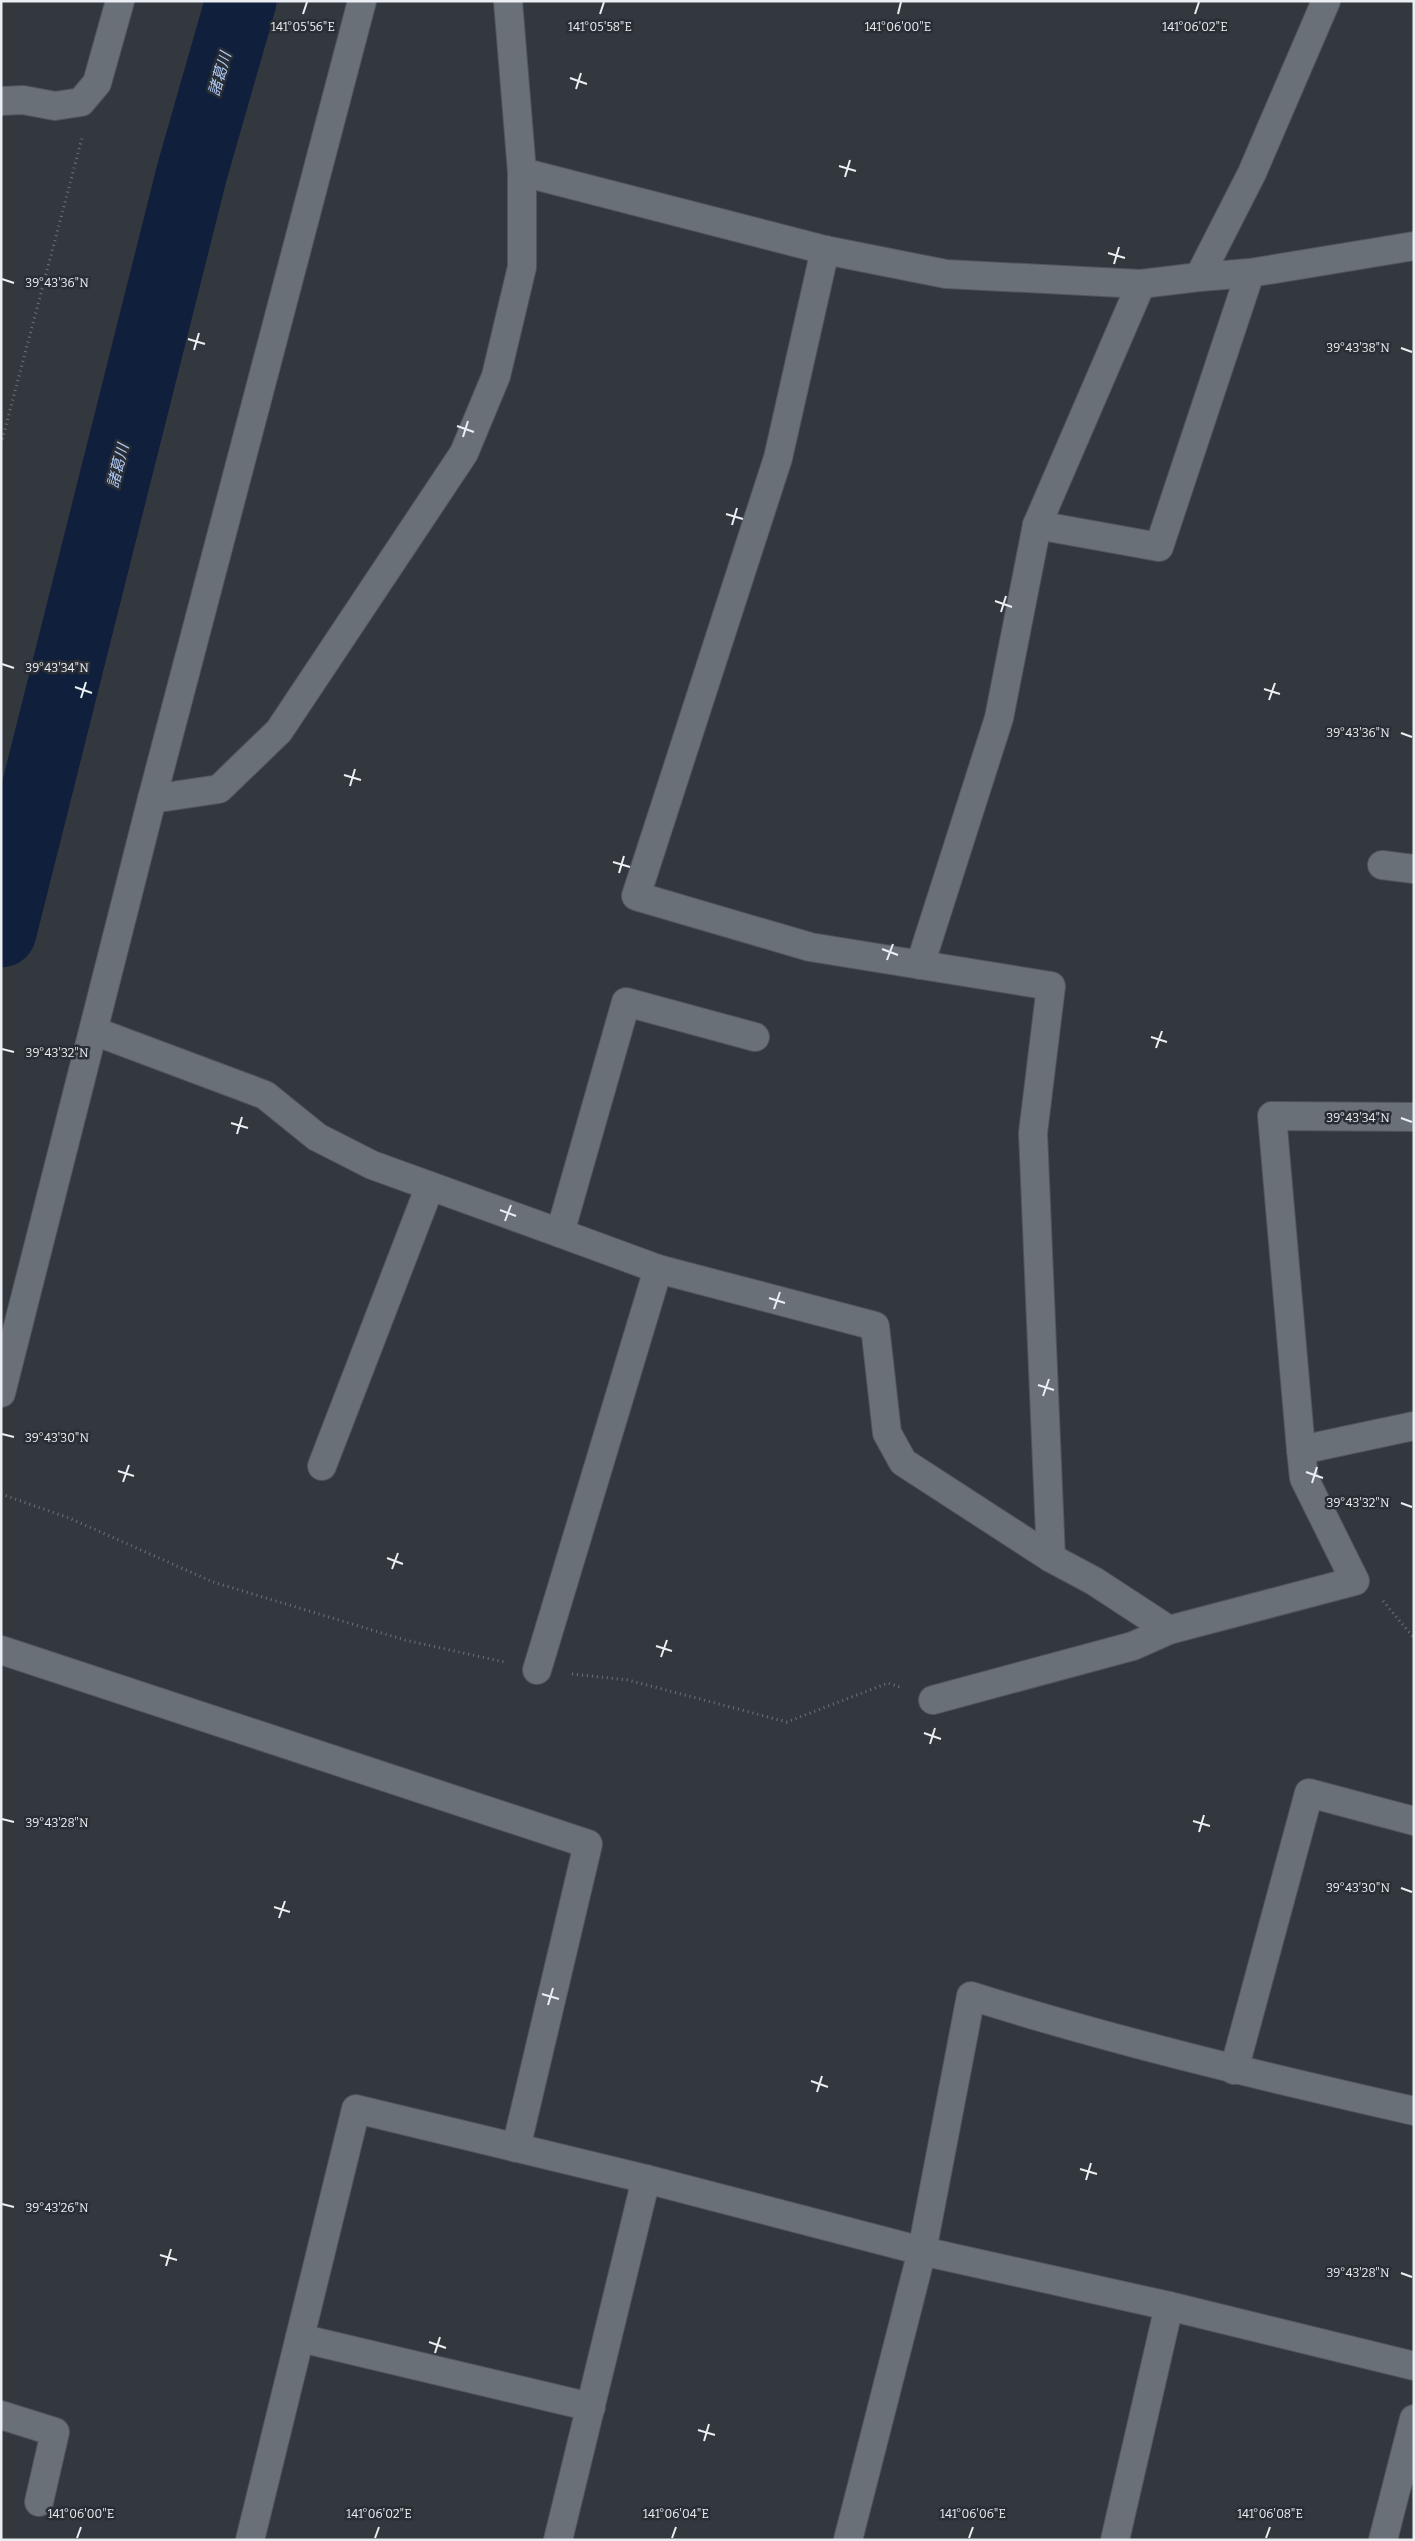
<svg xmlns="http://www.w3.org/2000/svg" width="1415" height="2541" font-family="Bitter,'Noto Sans JP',serif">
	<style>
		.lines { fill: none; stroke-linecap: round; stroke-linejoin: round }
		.river { stroke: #0f1f3c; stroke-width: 71 }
		.street-casing { stroke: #51555b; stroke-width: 30 }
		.secondary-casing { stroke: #51555b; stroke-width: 30 }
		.path { stroke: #6e7379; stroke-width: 3; stroke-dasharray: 1 4; stroke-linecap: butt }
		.street { stroke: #6a7078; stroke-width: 28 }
		.secondary { stroke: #6a7078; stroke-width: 28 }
		.ticks { fill: none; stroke: #ebeef3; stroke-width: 2 }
		.labels { text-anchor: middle; stroke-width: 5; stroke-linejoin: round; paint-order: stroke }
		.water-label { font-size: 15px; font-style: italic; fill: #afcbf9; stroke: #292e35 }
		.ticks-label { font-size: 12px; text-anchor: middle; fill: #ebeef3; stroke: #292e35; stroke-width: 5; stroke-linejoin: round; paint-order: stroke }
	</style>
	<rect width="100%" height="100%" fill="#33383f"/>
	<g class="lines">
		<path class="river" d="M1 932 192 172 241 1"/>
		<g class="street-casing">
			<g id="street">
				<path d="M1 101 23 100 55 106 81 102 97 83 120 1"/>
				<path d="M522 172 825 250 946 274 1141 284 1199 277 1252 173 1326 1"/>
				<path d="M825 250 778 458 636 896 810 947 1051 986 1033 1133 1051 1558"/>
				<path d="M1199 277 1250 273 1414 246"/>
				<path d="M1037 525 1159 547 1250 273"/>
				<path d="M152 799 219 789 279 731 464 453 496 376 522 267V172L508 1"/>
				<path d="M1382 865 1414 869"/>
				<path d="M920 965 999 718 1037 525 1141 284"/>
				<path d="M94 1031 265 1095 317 1137 372 1165 560 1233"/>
				<path d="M755 1037 626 1002 560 1233 658 1269 875 1326 887 1433 903 1462 1051 1558 1094 1581 1169 1630"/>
				<path d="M1301 1450 1272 1116 1414 1117"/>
				<path d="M322 1466 430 1186"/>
				<path d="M1 1650 588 1844 516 2148"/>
				<path d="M537 1670 658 1269"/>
				<path d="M933 1700 1133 1646 1169 1630 1355 1581 1304 1478 1301 1450 1414 1426"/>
				<path d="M1234 2070 1309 1793 1414 1821"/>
				<path d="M300 2338 591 2407"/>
				<path d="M1 2415 55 2432 39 2502"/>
				<path d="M250 2540 356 2109 646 2179"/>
				<path d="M558 2540 646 2179 922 2251 1169 2306 1414 2366"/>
				<path d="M848 2540 922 2251 971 1996C1117 2042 1265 2077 1414 2111"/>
				<path d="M1115 2540 1169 2306"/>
				<path d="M1383 2540 1414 2419"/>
			</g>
		</g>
		<g class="secondary-casing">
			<path id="secondary" d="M1 1393 152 799 362 1"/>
		</g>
		<g class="path">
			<path d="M1 444 82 138"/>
			<path d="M1 1494 69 1518 213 1582 405 1640 504 1662"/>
			<path d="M1383 1601 1414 1638"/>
			<path d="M572 1674 628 1680 787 1722 888 1683 902 1688"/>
		</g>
		<use href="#street" class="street"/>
		<use href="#secondary" class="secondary"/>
	</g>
	<path class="ticks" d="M303 14 307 2M600 14 604 2M898 14 901 2M1195 14 1199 2M570 78 587 84M576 89 581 73M839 166 856 171M845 177 850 160M1108 253 1125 258M1114 264 1119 247M2 279 14 283M188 339 205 344M1401 348 1412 352M194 350 199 333M457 426 474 432M463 437 468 421M726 514 743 519M732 525 737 508M995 601 1012 607M1001 612 1006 596M2 664 14 668M75 687 92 693M1264 689 1280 694M81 698 86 682M1269 700 1275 683M1401 733 1412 737M344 775 361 780M350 786 355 769M613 862 630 867M619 873 624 856M882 949 898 955M887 960 893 944M1151 1037 1167 1042M1156 1048 1162 1031M2 1049 14 1052M1401 1118 1412 1122M231 1123 248 1128M237 1134 242 1117M500 1210 516 1216M505 1221 511 1205M769 1298 785 1303M774 1309 780 1292M1038 1385 1054 1390M1043 1396 1049 1379M2 1434 14 1437M118 1471 134 1476M1306 1472 1323 1478M123 1482 129 1465M1312 1483 1317 1467M1401 1503 1412 1507M387 1558 403 1564M392 1569 398 1553M656 1646 672 1651M661 1657 667 1640M924 1733 941 1739M930 1744 935 1728M2 1819 14 1822M1193 1821 1210 1826M1199 1832 1204 1815M1401 1888 1412 1892M274 1907 290 1912M279 1918 285 1901M542 1994 559 1999M548 2005 553 1988M811 2081 828 2087M817 2092 822 2076M1080 2169 1097 2174M1086 2180 1091 2163M2 2204 14 2207M160 2255 177 2260M166 2266 171 2249M1401 2273 1412 2277M429 2342 446 2348M435 2353 440 2337M698 2430 715 2435M704 2441 709 2424M77 2538 81 2527M375 2538 379 2527M672 2538 676 2527M969 2538 973 2527M1266 2538 1270 2527"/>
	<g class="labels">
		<g class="water-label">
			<text transform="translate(220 74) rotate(-74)" y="5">諸葛川</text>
			<text transform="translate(118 466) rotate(-76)" y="5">諸葛川</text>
		</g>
	</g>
	<g class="ticks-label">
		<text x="303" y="31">141°05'56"E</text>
		<text x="600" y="31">141°05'58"E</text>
		<text x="898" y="31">141°06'00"E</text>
		<text x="1195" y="31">141°06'02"E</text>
		<text x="57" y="287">39°43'36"N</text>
		<text x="1358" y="352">39°43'38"N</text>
		<text x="57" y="672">39°43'34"N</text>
		<text x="1358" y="737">39°43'36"N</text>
		<text x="57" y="1057">39°43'32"N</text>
		<text x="1358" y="1122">39°43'34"N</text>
		<text x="57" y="1442">39°43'30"N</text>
		<text x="1358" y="1507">39°43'32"N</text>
		<text x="57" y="1827">39°43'28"N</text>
		<text x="1358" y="1892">39°43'30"N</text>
		<text x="57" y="2212">39°43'26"N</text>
		<text x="1358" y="2277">39°43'28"N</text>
		<text x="81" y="2518">141°06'00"E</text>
		<text x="379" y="2518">141°06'02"E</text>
		<text x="676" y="2518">141°06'04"E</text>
		<text x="973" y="2518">141°06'06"E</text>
		<text x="1270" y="2518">141°06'08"E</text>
	</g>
	<rect width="1415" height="2541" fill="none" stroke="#ebeef3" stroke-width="5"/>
</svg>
